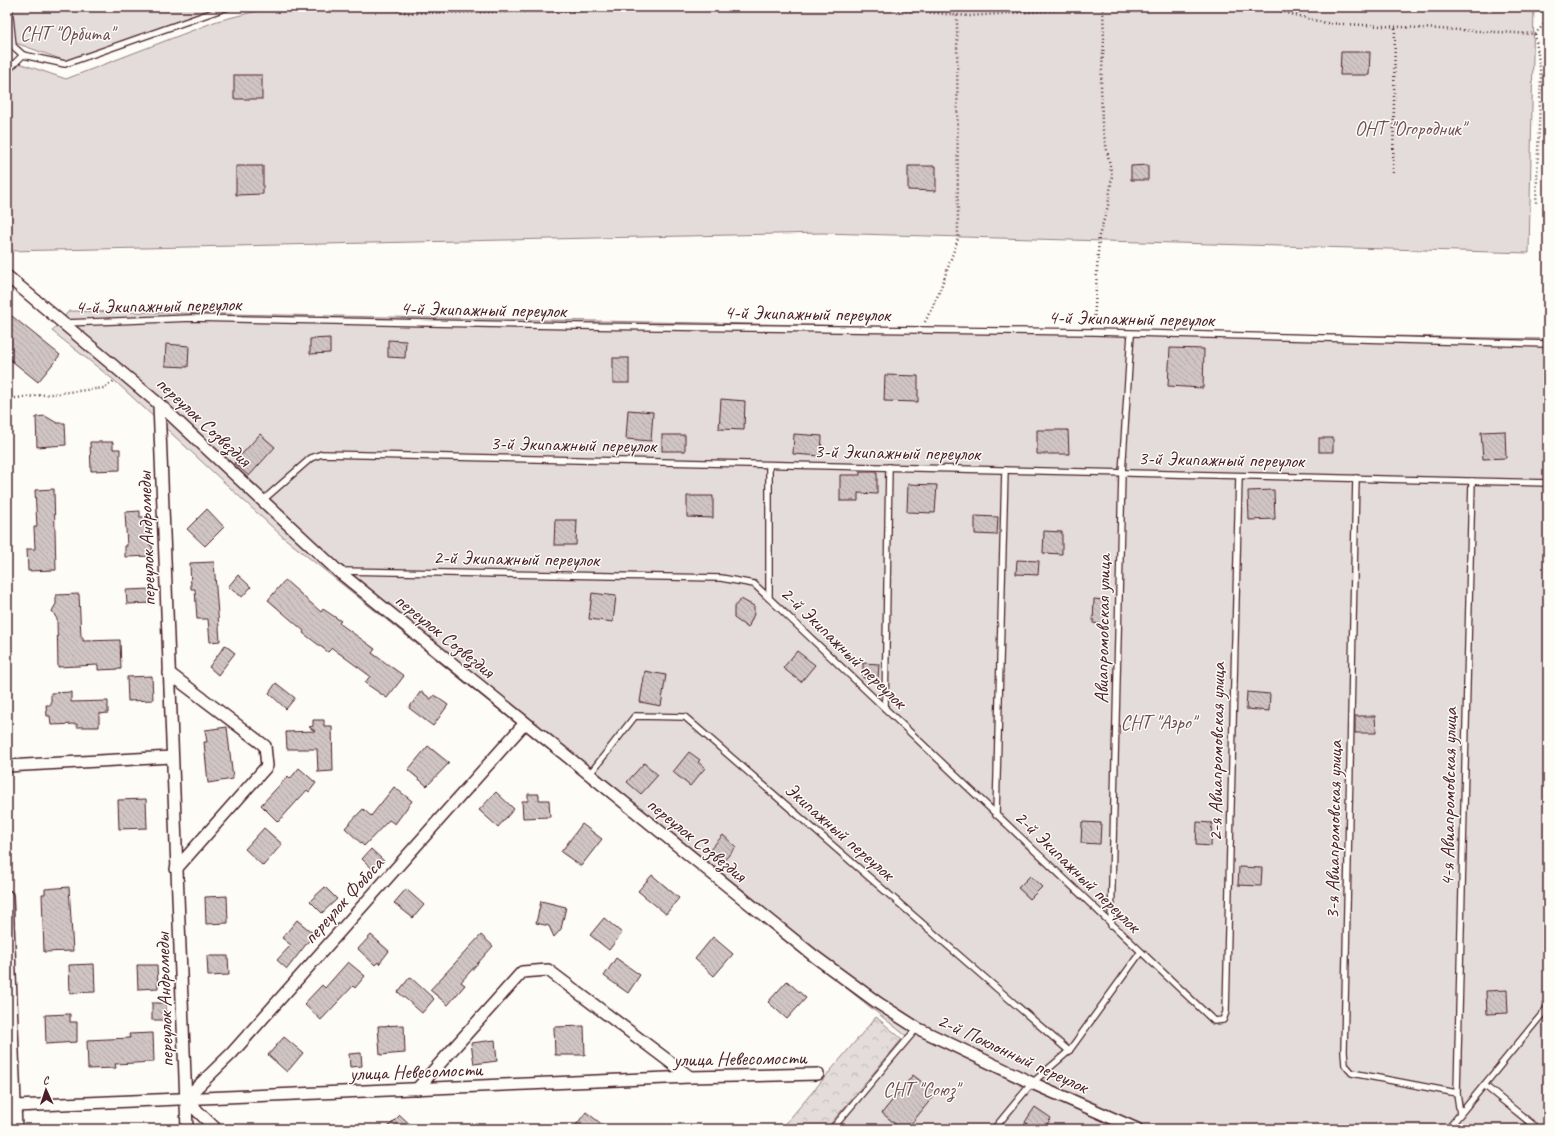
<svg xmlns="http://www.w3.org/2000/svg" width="1555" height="1136" font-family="Caveat,sans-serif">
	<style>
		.forest { fill: url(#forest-crowns); stroke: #967e82 }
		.garden { fill: #e3dcda; stroke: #967e82 }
		.building { fill: url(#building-back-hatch); stroke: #4a1f2b }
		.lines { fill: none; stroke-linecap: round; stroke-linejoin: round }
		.service-casing { stroke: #4a1f2b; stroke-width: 8 }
		.minor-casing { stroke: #4a1f2b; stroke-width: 14 }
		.path { stroke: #4a1f2b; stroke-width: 2.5; stroke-dasharray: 1 3; stroke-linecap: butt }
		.service { stroke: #fdfcf7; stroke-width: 5.5 }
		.minor { stroke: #fdfcf7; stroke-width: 11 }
		.labels { text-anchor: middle; stroke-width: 3; stroke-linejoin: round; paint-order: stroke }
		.park-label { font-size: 20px; fill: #704e57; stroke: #fdfcf7 }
		.street-label { font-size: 20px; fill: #4a1f2b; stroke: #fdfcf7 }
	</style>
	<defs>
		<pattern id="forest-crowns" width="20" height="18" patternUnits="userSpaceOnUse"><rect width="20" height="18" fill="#e3dcda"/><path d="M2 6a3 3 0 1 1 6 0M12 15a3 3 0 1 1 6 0" fill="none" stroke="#c4bcbb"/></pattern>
		<pattern id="building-back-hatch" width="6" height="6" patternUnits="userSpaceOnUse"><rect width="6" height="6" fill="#d0c5c4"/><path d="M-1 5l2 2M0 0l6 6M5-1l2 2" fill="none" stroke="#b4a9a9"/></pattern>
	</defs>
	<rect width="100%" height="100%" fill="#fdfcf7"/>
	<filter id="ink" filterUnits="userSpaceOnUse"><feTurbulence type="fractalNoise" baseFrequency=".025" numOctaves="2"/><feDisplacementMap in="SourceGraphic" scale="8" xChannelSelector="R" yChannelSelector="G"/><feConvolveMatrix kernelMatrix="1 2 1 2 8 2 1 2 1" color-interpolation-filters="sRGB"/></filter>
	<g filter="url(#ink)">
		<path class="forest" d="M876 1017 902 1039 826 1129H781Z"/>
		<g class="garden">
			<path d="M11 7H218L66 61 13 42Z"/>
			<path d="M273 7H1534L1529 253 822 233 7 251V59L66 79 217 21Z"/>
			<path d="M69 311 1548 339V1129H835L910 1039 283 537 115 381 52 331Z"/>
		</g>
		<g class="building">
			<path d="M1341 52H1370L1369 75H1340Z"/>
			<rect x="234" y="75" width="28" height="24"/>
			<path d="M1148 165V180H1131V166Z"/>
			<path d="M236 166H263V194L236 195Z"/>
			<path d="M908 166H936V191L908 190Z"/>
			<path d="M7 312 60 355 38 382 7 357Z"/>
			<path d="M330 338V353L310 354V339Z"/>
			<path d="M388 340 406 341 405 358 388 357Z"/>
			<path d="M166 344 189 346 188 367 165 366Z"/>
			<path d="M1170 348 1204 349 1203 388 1168 386Z"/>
			<rect x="613" y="358" width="16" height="25"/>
			<path d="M885 375 918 376V402L884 401Z"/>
			<path d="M721 399 745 401 744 430 719 429Z"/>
			<path d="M628 410 653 412 651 441 626 439Z"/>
			<path d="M45 416 57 423H65L66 445 37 447 36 417Z"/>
			<path d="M1037 430H1068L1069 454H1037Z"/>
			<path d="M1505 431 1506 458 1483 459 1481 432Z"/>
			<path d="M260 434 275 447 249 476 234 463Z"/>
			<path d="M794 434 822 436 821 456 793 454Z"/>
			<rect x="662" y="435" width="23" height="16"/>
			<rect x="1319" y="438" width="14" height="14"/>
			<path d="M90 442H113V449H120V470L91 471Z"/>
			<path d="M860 472H877V494L858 493V501H840V475H860Z"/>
			<path d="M908 484 937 485 935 513 907 512Z"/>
			<path d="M54 489 56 570 28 571 27 549H35L34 527H37L35 490Z"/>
			<path d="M1274 490 1275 519 1249 520 1248 491Z"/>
			<path d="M687 496H713V518L687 517Z"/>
			<path d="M207 509 224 527 205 546 187 529Z"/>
			<path d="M140 511V517H148L150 545H152L153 556 125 557V546H127L125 512Z"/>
			<path d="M975 516 998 517 997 535 975 534Z"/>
			<path d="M555 520H577L576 545H554Z"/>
			<path d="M1044 531 1062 532V554L1043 553Z"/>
			<path d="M1017 560 1039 561 1038 575 1016 574Z"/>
			<path d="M214 562 220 641 210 642 208 619H197L195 589H191L190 563Z"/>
			<path d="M238 575 251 587 242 597 228 587Z"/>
			<path d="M285 580 321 612 323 609 341 621 339 623 375 649 372 653 404 676 387 698 365 683 370 676 332 648 328 652 303 633 304 631 268 600Z"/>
			<path d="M152 589 153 603 127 604 126 590Z"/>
			<path d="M592 593 616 596 613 622 589 619Z"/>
			<path d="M79 594 81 637H83V641L120 640 121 669 98 670V665L58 667 57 619 52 611 56 604V595Z"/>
			<path d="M741 599 754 606V614L748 628 734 618V607Z"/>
			<path d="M1094 599 1105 600V625L1093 623Z"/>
			<path d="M225 645 235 653 218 675 209 667Z"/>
			<path d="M797 651 815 665 801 682 783 668Z"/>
			<path d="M863 663 879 664 878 679 863 678Z"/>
			<path d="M645 671 666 675 661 706 640 702Z"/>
			<path d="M152 676 153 700 128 701 127 677Z"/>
			<path d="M276 683 295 698 286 709 269 693Z"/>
			<path d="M421 691 431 699 434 695 448 705 433 726 409 708Z"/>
			<path d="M71 692V702L108 701V713L99 714V727H77V724L51 725 50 716H47L46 705H51V693Z"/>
			<path d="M1247 692 1270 694 1269 711 1246 709Z"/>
			<path d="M1355 716H1375L1376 733H1355Z"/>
			<path d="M313 720H324V726H332L333 771 318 772 317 749H287L286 732 315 731 309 727 313 726Z"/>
			<path d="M227 727 233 779 208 783 204 742H207L205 730Z"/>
			<path d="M428 746 449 763 427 786 408 770Z"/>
			<path d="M689 752 700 760 698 762 705 768 690 786 673 772Z"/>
			<path d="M644 763 658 775 641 794 627 782Z"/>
			<path d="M299 768 316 783 309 792 307 790 278 822 261 805 288 776 290 779Z"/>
			<path d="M394 787 412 801 395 824 389 820 364 846 345 828 363 809 371 816Z"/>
			<path d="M496 792 514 809 498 827 479 810Z"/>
			<path d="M528 794H539V800H549L550 817 523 818 522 801H528Z"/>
			<path d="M146 799 147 828 119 829 118 800Z"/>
			<path d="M1082 822 1101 823 1100 844 1081 843Z"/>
			<path d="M1197 822 1212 823 1211 846 1196 845Z"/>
			<path d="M582 824 602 839 581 866 561 852Z"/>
			<path d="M264 828 282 844 263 866 245 849Z"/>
			<path d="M723 835 736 847 721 864 708 852Z"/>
			<path d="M371 849 384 861 375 871 362 859Z"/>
			<path d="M1239 867 1262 868 1261 886 1238 885Z"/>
			<path d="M652 875 679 898 666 914 638 891Z"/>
			<path d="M1030 876 1042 887 1030 899 1018 888Z"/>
			<path d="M69 887 73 951 44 952 42 894H45V889Z"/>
			<path d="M325 887 337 899 322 913 310 901Z"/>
			<path d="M406 889 424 905 413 918 394 903Z"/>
			<path d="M227 896 228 923 206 924 205 897Z"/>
			<path d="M541 901 566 907 561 929 554 937 549 926 536 923Z"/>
			<path d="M604 918 622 933 609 950 590 935Z"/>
			<path d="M297 920 314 934 287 969 277 960 291 945 282 938Z"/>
			<path d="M371 935 389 951 379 964 378 962 375 965 358 949Z"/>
			<path d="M481 935 493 946 461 982 465 985 448 1005 430 990Z"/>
			<path d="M713 937 733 954 714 976 695 959Z"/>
			<path d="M207 956H228L229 975 208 976Z"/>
			<path d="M616 958 640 975 628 993 604 976Z"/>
			<path d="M348 962 365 976 355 988 353 986 321 1020 304 1004 322 985 325 988Z"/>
			<path d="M94 964 95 992 70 993 69 965Z"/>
			<path d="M137 965H157L158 988 138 989Z"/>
			<path d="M410 977 434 999 422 1013 398 992Z"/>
			<path d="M787 981 806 998 787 1019 768 1002Z"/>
			<path d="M1507 990 1508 1013 1487 1014 1486 991Z"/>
			<rect x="152" y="1003" width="14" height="17"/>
			<path d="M70 1014V1022H77V1042L46 1044 45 1015Z"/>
			<path d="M404 1025 405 1053 380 1055 378 1026Z"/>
			<path d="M584 1026 585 1055H555L554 1027Z"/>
			<path d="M153 1033 154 1062 115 1064 116 1068 88 1069 87 1040 130 1038 129 1034Z"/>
			<path d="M284 1037 303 1053 287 1072 268 1055Z"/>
			<path d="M495 1040 497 1061 474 1064 471 1043Z"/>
			<path d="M361 1053 362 1066 350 1067 349 1054Z"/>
			<path d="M913 1075 936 1093 907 1129H901L882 1113Z"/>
			<path d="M1035 1107 1051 1118 1044 1129H1036L1025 1122Z"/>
			<path d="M586 1112 608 1129H573Z"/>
			<path d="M400 1115 415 1129H386Z"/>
		</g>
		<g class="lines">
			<g class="service-casing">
				<g id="service">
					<path d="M9 7 13 46 23 55"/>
					<path d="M7 71 23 55 65 64 228 7"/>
					<path d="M65 323 192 318 576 326 1093 332 1548 344"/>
					<path d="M769 465V598"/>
					<path d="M1356 478 1344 1051 1345 1065 1352 1073 1457 1093"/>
					<path d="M262 501 311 458 322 454 1548 483"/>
					<path d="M340 571 721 578 754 584 1214 1021 1223 1020 1226 1012 1239 476"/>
					<path d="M885 708 889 467"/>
					<path d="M589 775 635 716 685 717 1069 1051"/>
					<path d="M996 815 1005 470"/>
					<path d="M1111 925 1122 473 1131 334"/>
					<path d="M1484 1085 1538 1129"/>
					<path d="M1460 1114 1457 1093 1472 481"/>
					<path d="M832 1129 917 1028"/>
					<path d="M994 1129 1032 1083 1069 1051 1140 953"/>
					<path d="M1448 1129 1548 1007"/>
				</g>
			</g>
			<g class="minor-casing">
				<g id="minor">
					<path d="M7 276 159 404 338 571 814 956 878 1003 917 1028 1032 1083 1137 1129"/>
					<path d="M159 404 187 1129"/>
					<path d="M169 673 265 746 267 766 176 869"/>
					<path d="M7 766 172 757"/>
					<path d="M7 896 16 1129"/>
					<path d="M417 1089 522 972 548 970 690 1077"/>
					<path d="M15 1106 690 1077 818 1074"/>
					<path d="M216 1129 185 1099 232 1053 525 723"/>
				</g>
			</g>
			<g class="path">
				<path d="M385 7 408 13 581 11 614 7"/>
				<path d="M866 7 969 16 1102 7"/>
				<path d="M1130 7H1270"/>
				<path d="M1269 8 1325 23 1535 34 1548 20"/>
				<path d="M1535 34 1541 76 1536 204"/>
				<path d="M1393 173 1395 27"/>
				<path d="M925 322 939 293 958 239 957 15"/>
				<path d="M1094 324 1099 236 1108 206 1112 176 1102 125 1101 82 1104 41 1103 7"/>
				<path d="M7 399 104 388 114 381"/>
			</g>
			<use href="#service" class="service"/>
			<use href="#minor" class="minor"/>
		</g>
	</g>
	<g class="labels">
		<g class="park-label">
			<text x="67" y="40">СНТ "Орбита"</text>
			<text x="1410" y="135">ОНТ "Огородник"</text>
			<text x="1158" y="729">СНТ "Аэро"</text>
			<text x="921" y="1096">СНТ "Союз"</text>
		</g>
		<g class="street-label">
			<text transform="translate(158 305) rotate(-1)" y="7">4-й Экипажный переулок</text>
			<text transform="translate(483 309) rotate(1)" y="7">4-й Экипажный переулок</text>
			<text transform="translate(807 313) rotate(1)" y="7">4-й Экипажный переулок</text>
			<text transform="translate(1131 318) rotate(1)" y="7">4-й Экипажный переулок</text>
			<text transform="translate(204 421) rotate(43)" y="7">переулок Созвездия</text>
			<text transform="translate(573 444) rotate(1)" y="7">3-й Экипажный переулок</text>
			<text transform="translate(897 452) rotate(1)" y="7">3-й Экипажный переулок</text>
			<text transform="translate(1221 459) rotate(1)" y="7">3-й Экипажный переулок</text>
			<text transform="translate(146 539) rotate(-92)" y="7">переулок Андромеды</text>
			<text transform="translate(516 558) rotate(1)" y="7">2-й Экипажный переулок</text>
			<text transform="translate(1102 629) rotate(-89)" y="7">Авиапромовская улица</text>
			<text transform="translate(445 635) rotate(39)" y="7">переулок Созвездия</text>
			<text transform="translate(844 647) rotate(44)" y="7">2-й Экипажный переулок</text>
			<text transform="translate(1216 752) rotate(-89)" y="7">2-я Авиапромовская улица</text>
			<text transform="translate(1448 797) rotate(-89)" y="7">4-я Авиапромовская улица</text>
			<text transform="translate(1333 830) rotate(-89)" y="7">3-я Авиапромовская улица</text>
			<text transform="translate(840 831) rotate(41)" y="7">Экипажный переулок</text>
			<text transform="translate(697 839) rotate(39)" y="7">переулок Созвездия</text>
			<text transform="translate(1078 871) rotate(44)" y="7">2-й Экипажный переулок</text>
			<text transform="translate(343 900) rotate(-48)" y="7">переулок Фобоса</text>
			<text transform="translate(164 1000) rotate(-92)" y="7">переулок Андромеды</text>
			<text transform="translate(1013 1053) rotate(25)" y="7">2-й Поклонный переулок</text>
			<text transform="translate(740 1058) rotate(-1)" y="7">улица Невесомости</text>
			<text transform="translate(416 1071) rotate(-2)" y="7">улица Невесомости</text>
		</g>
	</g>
	<rect width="1555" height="1136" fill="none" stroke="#fdfcf7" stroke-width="24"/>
	<rect x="12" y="12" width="1531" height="1112" fill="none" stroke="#4a1f2b" stroke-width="1.5" filter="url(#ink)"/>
	<g transform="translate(46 1090) rotate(357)" stroke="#fdfcf7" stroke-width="3" paint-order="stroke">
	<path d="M0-3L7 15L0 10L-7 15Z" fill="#4a1f2b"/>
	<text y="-6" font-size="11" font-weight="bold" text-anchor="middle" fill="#4a1f2b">С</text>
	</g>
</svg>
